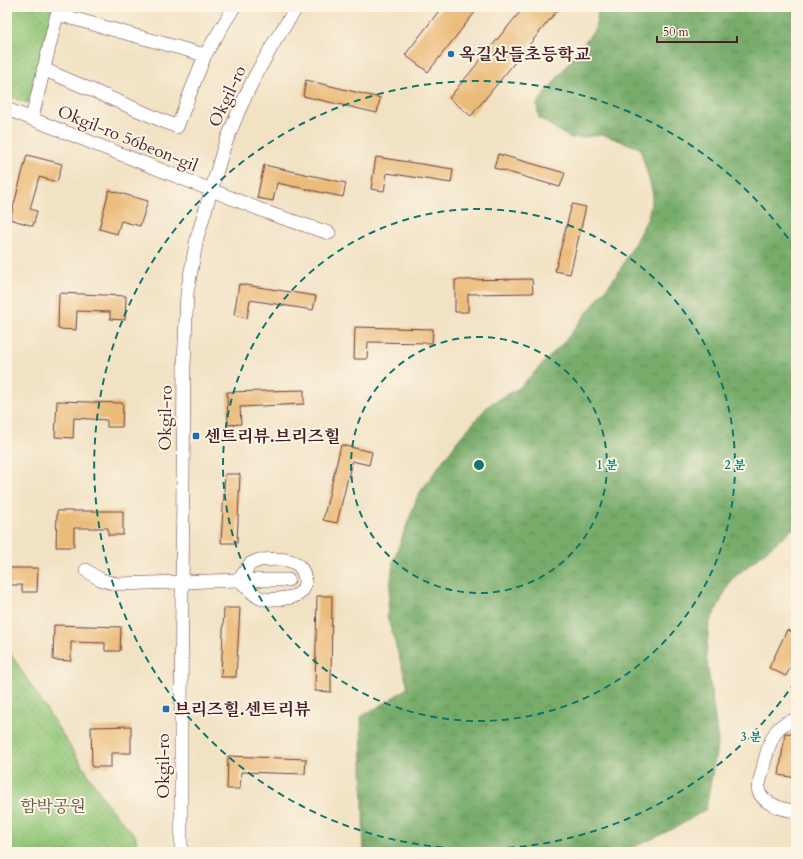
<svg xmlns="http://www.w3.org/2000/svg" width="803" height="859" font-family="Cardo,'Noto Serif KR',serif">
	<style>
		.forest { fill: url(#forest-crowns); stroke: #60664a }
		.park { fill: url(#park-dots); stroke: #6f7452 }
		.building { fill: #ebbb79 }
		.lines { fill: none; stroke-linecap: round; stroke-linejoin: round }
		.minor-casing { stroke: #633c42; stroke-width: 14 }
		.minor { stroke: #fff; stroke-width: 13 }
		.ring { fill: none; stroke: #0f766e; stroke-width: 2; stroke-dasharray: 7 5 }
		.poi-dot { fill: #1f6fb2; stroke: #fcf5e5; stroke-width: 1.5 }
		.labels { text-anchor: middle; stroke-width: 4; stroke-linejoin: round; paint-order: stroke }
		.poi-label { font-size: 17px; font-weight: bold; fill: #4a1f2b; stroke: #fcf5e5; text-anchor: start }
		.street-label { font-size: 17px; fill: #4a1f2b; stroke: #fcf5e5 }
		.park-label { font-size: 17px; fill: #605243; stroke: #fcf5e5 }
		.centre { fill: #0f766e; stroke: #fcf5e5; stroke-width: 2 }
		.ring-label { font-size: 12px; text-anchor: middle; font-weight: bold; fill: #0f766e; stroke: #fcf5e5; stroke-width: 4; stroke-linejoin: round; paint-order: stroke }
	</style>
	<defs>
		<pattern id="forest-crowns" width="20" height="18" patternUnits="userSpaceOnUse"><rect width="20" height="18" fill="#77ac6a"/><path d="M2 6a3 3 0 1 1 6 0M12 15a3 3 0 1 1 6 0" fill="none" stroke="#648b57"/></pattern>
		<pattern id="park-dots" width="8" height="8" patternUnits="userSpaceOnUse"><rect width="8" height="8" fill="#94c87a"/><path d="M2 2h.1M6 6h.1" fill="none" stroke="#81ab6a" stroke-width="1.8" stroke-linecap="round"/></pattern>
	</defs>
	<rect width="100%" height="100%" fill="#fcf5e5"/>
	<filter id="ink" filterUnits="userSpaceOnUse"><feTurbulence type="fractalNoise" baseFrequency=".025" numOctaves="2"/><feDisplacementMap in="SourceGraphic" scale="8" xChannelSelector="R" yChannelSelector="G"/><feConvolveMatrix kernelMatrix="1 2 1 2 8 2 1 2 1" color-interpolation-filters="sRGB"/></filter>
	<filter id="wash" filterUnits="userSpaceOnUse"><feTurbulence type="fractalNoise" baseFrequency=".012" numOctaves="4" result="noise"/><feDisplacementMap in="SourceGraphic" scale="16" xChannelSelector="R" yChannelSelector="G"/><feGaussianBlur stdDeviation="0.9" result="paint"/><feColorMatrix in="noise" values="0 0 0 0 0 0 0 0 0 0 0 0 0 0 0 0 0 1.4 0 .05"/><feComposite in="paint" operator="in"/></filter>
	<g filter="url(#wash)">
		<rect width="100%" height="100%" fill="#f2e2c4"/>
		<path class="forest" d="M599 7H796V526L731 580 709 624 706 655 718 740 706 809 677 827 624 852H364L361 717 390 700 408 687 387 616 393 562 418 495 458 440 489 405 519 388 565 341 619 272 648 218 653 194 640 148 604 135 570 138 539 118 537 104 595 29Z"/>
		<g class="park">
			<path d="M7 7H55L28 103 7 96Z"/>
			<path d="M7 648 109 807 136 836 137 852H7Z"/>
		</g>
		<g id="blocks">
			<g class="building">
				<path d="M442 7H479L428 72 405 55Z"/>
				<path d="M524 7H560L471 116 449 98Z"/>
				<path d="M306 80 380 98 377 113 303 96Z"/>
				<path d="M498 154 565 173 560 187 494 168Z"/>
				<path d="M27 155 62 164 57 182 39 177 30 209 37 211 33 226 10 219Z"/>
				<path d="M376 157 453 169 451 183 387 173 384 191 371 189Z"/>
				<path d="M264 165 346 183 343 197 277 183 273 201 257 198Z"/>
				<path d="M109 190 148 201 140 226 121 221 117 234 99 229Z"/>
				<path d="M572 204 586 207 570 274 555 271Z"/>
				<path d="M532 279 533 293 468 294V312H455V280Z"/>
				<path d="M239 284 316 296 313 310 250 300 247 318 234 315Z"/>
				<path d="M59 293 126 296 125 320 110 319V312L77 311 76 330 58 329Z"/>
				<path d="M355 327 433 329 432 343 368 342 367 359H354Z"/>
				<path d="M304 390V404L240 407 241 424 228 425 227 392Z"/>
				<path d="M57 401 123 403 122 427H107V420L74 418 73 438 55 437Z"/>
				<path d="M341 445 372 452 369 465 352 461 337 523 323 520Z"/>
				<path d="M225 474H240L237 543H221Z"/>
				<path d="M57 511H123V535H108V528H74V547H56Z"/>
				<path d="M7 568H38L37 592H22V585H7Z"/>
				<path d="M317 596H332L331 692 315 691Z"/>
				<path d="M224 608H240L236 677H221Z"/>
				<path d="M54 625 121 627 120 651H105V643L71 642V661L53 660Z"/>
				<path d="M787 630 796 634V657L786 676 769 668Z"/>
				<path d="M131 726V753H111V767H92L91 727Z"/>
				<path d="M785 733 796 734V778L779 775Z"/>
				<path d="M228 756 306 759 305 774 241 772 240 789H227Z"/>
			</g>
		</g>
	</g>
	<g filter="url(#ink)">
		<use href="#blocks" fill-opacity="0" stroke="#633c42" stroke-width="1"/>
		<g class="lines">
			<g class="minor-casing">
				<g id="minor">
					<path d="M43 69 177 127 205 55 234 7"/>
					<path d="M7 109 274 215 329 233"/>
					<path d="M32 118 57 14 205 55"/>
					<path d="M280 559C285 560 290 560 295 563 305 569 309 585 300 593 294 598 286 598 279 599 273 599 266 600 260 598 252 594 246 586 239 580L250 564 259 560Z"/>
					<path d="M86 570C98 579 104 582 119 584L239 580H288"/>
					<path d="M796 720C790 721 784 723 779 728 767 741 763 771 758 788 760 803 783 810 796 811"/>
					<path d="M181 852V710L184 366 187 293 197 238 224 147 239 110 255 76 275 41 297 7"/>
				</g>
			</g>
			<use href="#minor" class="minor"/>
		</g>
	</g>
	<g class="ring">
		<circle cx="479" cy="465" r="128"/>
		<circle cx="479" cy="465" r="256"/>
		<path d="M795 682A384 384 0 1 1 795 248"/>
	</g>
	<g class="poi-dot">
		<circle cx="451" cy="54" r="4"/>
		<rect x="192" y="432" width="8" height="8" rx="2"/>
		<rect x="162" y="705" width="8" height="8" rx="2"/>
	</g>
	<g class="labels">
		<g class="poi-label">
			<text x="459" y="60">옥길산들초등학교</text>
			<text x="204" y="442">센트리뷰.브리즈힐</text>
			<text x="174" y="715">브리즈힐.센트리뷰</text>
		</g>
		<g class="street-label">
			<text transform="translate(227 96) rotate(-65)" y="6">Okgil-ro</text>
			<text transform="translate(128 138) rotate(22)" y="6">Okgil-ro 56beon-gil</text>
			<text transform="translate(165 418) rotate(-89)" y="6">Okgil-ro</text>
			<text transform="translate(163 766) rotate(-90)" y="6">Okgil-ro</text>
		</g>
		<g class="park-label">
			<text x="53" y="812">함박공원</text>
		</g>
	</g>
	<circle cx="479" cy="465" r="6" class="centre"/>
	<g class="ring-label">
		<text x="607" y="469">1 분</text>
		<text x="735" y="469">2 분</text>
		<text x="751" y="741">3 분</text>
	</g>
	<rect width="803" height="859" fill="none" stroke="#fcf5e5" stroke-width="24"/>
	<path d="M657 36v6h80v-6" fill="none" stroke="#4a1f2b" stroke-width="2"/>
	<text x="663" y="36" font-size="12" fill="#4a1f2b" stroke="#fcf5e5" stroke-width="3" paint-order="stroke">50 m</text>
</svg>
